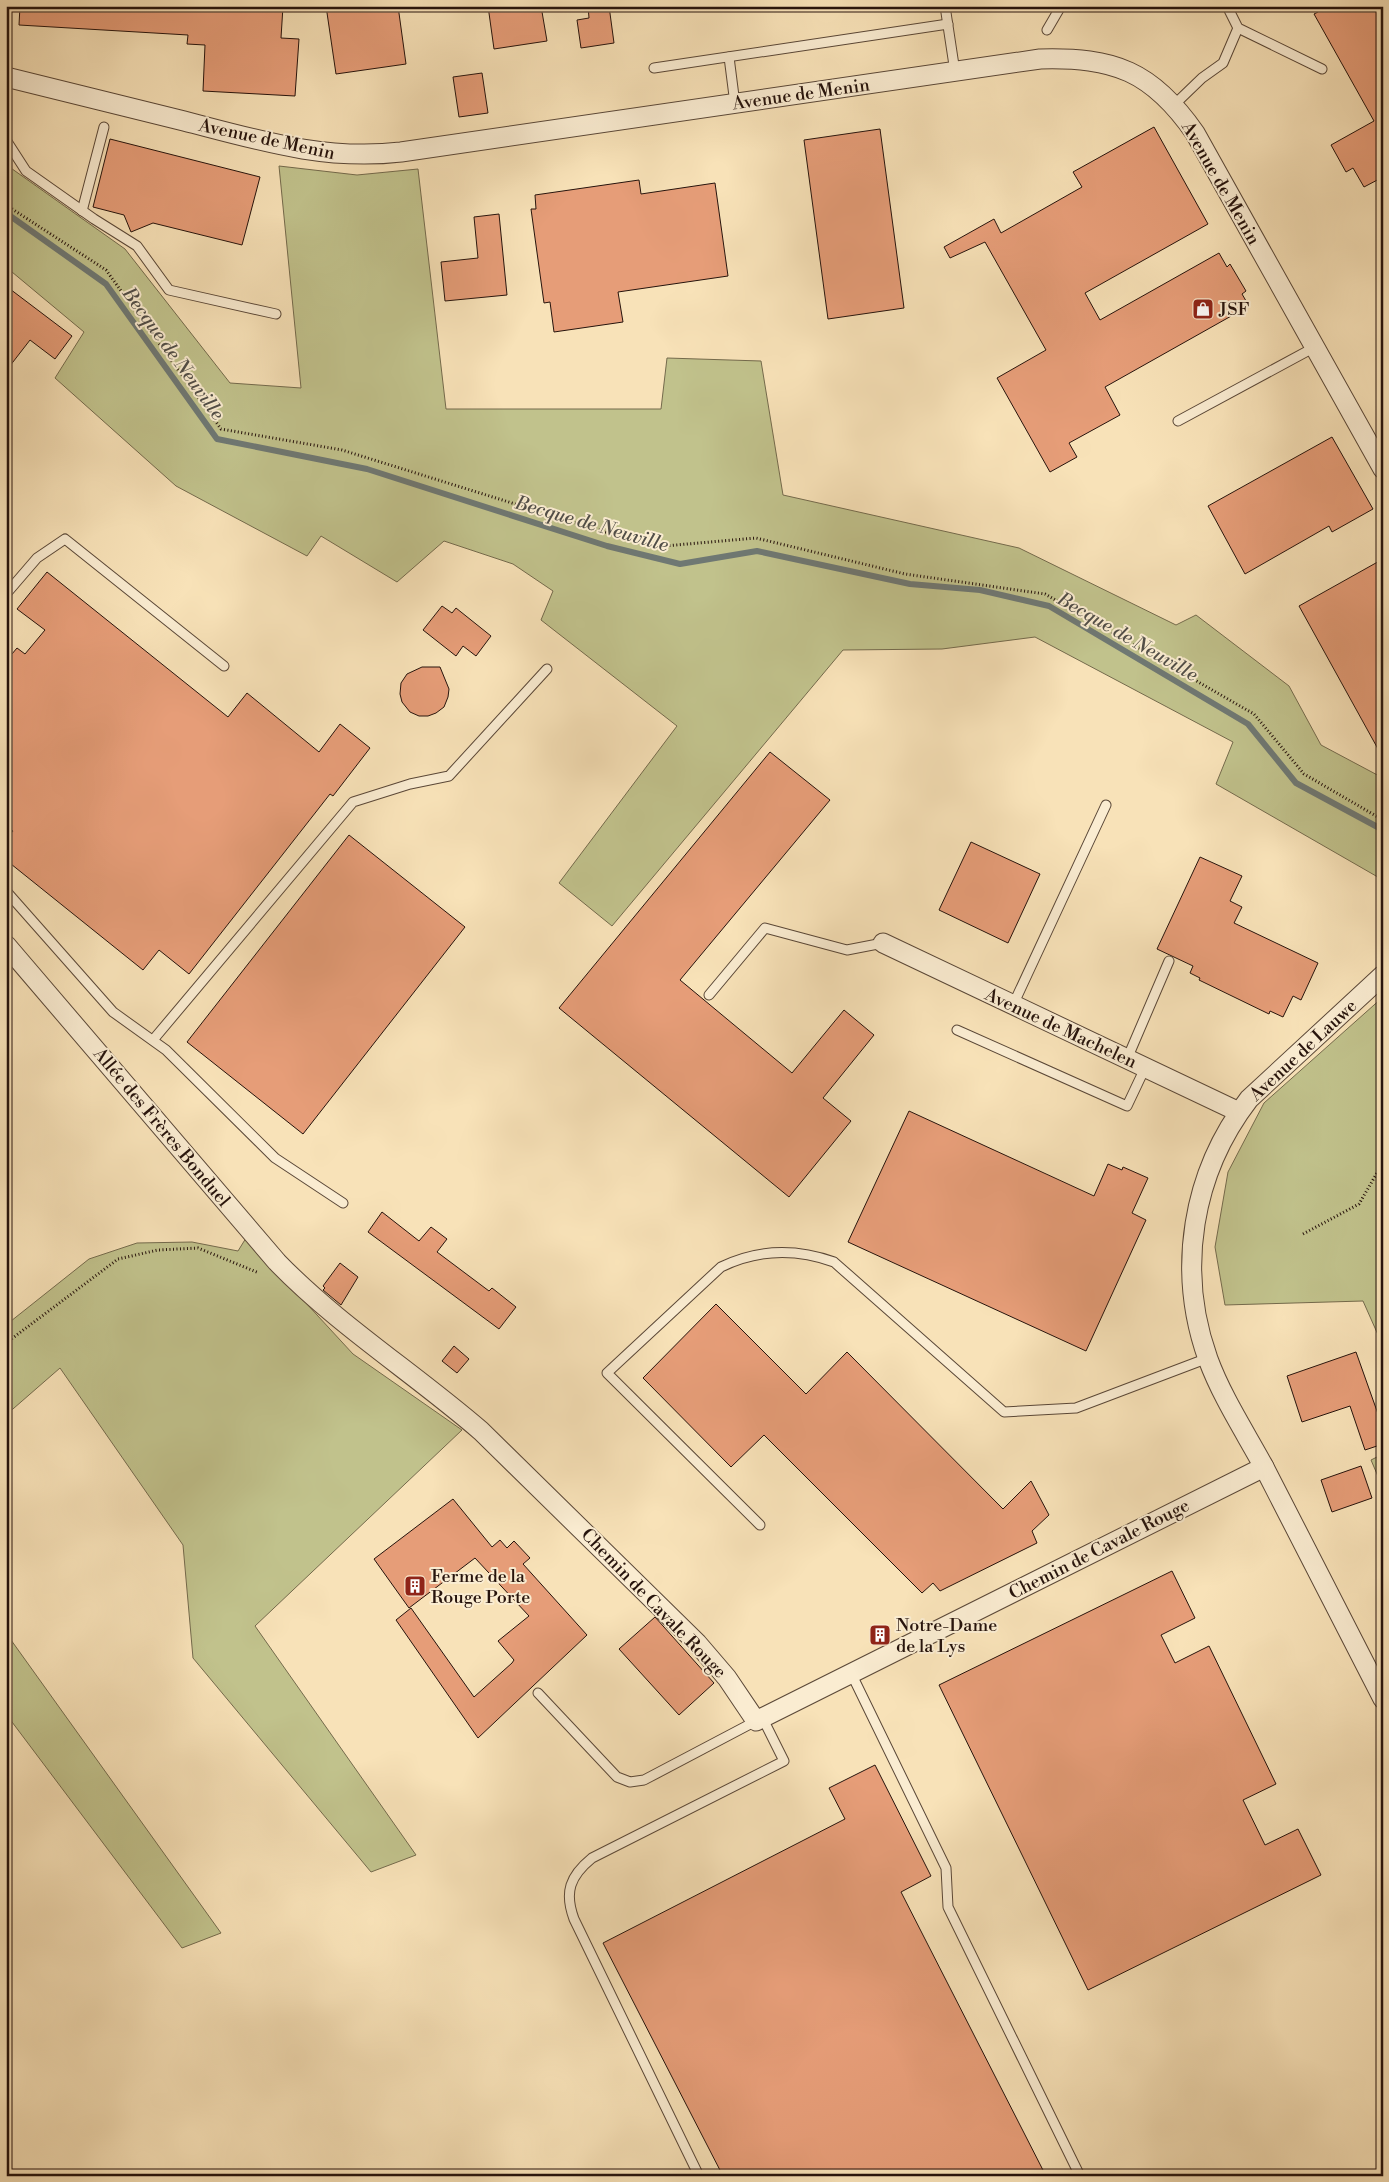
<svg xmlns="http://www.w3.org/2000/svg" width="1389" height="2182" font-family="'Libre Bodoni',serif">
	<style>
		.green { fill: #c1c28c; stroke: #746a4c }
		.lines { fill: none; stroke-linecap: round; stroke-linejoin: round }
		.stream { stroke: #6f7873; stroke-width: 6 }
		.building { fill: #e69d78; stroke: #26130c }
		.service-casing { stroke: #5a4737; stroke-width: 11 }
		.minor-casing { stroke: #5a4737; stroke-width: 21 }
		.path { stroke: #26130c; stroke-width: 3; stroke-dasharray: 1 2.5; stroke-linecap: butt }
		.service { stroke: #faecd1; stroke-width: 9 }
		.minor { stroke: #faecd1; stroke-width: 19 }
		.labels { text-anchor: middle; stroke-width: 4; stroke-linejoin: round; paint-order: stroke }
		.street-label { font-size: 18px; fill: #26130c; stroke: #faecd1 }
		.poi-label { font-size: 18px; fill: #26130c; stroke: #faecd1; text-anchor: start }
		.water-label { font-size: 19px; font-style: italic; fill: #514e48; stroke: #faecd1 }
	</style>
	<rect width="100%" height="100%" fill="#f8e2b8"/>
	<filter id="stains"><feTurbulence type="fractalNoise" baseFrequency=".004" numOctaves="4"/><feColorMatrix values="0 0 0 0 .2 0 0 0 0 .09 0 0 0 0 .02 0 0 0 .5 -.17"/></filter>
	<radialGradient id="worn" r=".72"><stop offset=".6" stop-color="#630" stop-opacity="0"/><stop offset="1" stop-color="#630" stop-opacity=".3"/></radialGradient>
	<g class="green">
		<path d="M8 166 125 249 230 383 301 388 279 166 357 175 418 169 446 409H661L667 358 761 361 783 495 1019 548 1176 625 1196 615 1289 686 1321 745 1383 778V880L1216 784 1233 742 1035 637 942 649 843 650 612 926 559 883 677 726 541 620 553 591 513 564 444 541 397 582 321 536 307 556 176 486 55 378 84 332 6 267V169Z"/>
		<path d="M1383 997V1346L1363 1301 1225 1305 1215 1247 1228 1172 1264 1103Z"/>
		<path d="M246 1238 353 1354 462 1430 255 1626 416 1855 371 1872 193 1658 183 1545 60 1368 6 1415V1325L89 1259 137 1243 192 1242 238 1251Z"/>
		<path d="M1383 1454V1488L1371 1460Z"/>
		<path d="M6 1633 221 1933 182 1948 6 1714Z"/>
	</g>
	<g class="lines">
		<path class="stream" d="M6 213 106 284 217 439 367 469 607 546 680 564 757 551 910 584 980 590 1049 606 1248 724 1296 783 1383 830"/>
	</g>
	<g class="building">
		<path d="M20 6H283L281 38 299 39 295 96 203 91 205 45 187 44 188 35 19 25Z"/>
		<path d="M326 6H398L406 64 336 74Z"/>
		<path d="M488 6H541L547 41 494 49Z"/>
		<path d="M588 6H609L614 43 581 48 577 20 589 18Z"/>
		<path d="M1315 6H1383V177L1364 187 1353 168 1346 172 1331 145 1374 121 1314 14 1318 12Z"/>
		<path d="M482 73 488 113 459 117 453 77Z"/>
		<path d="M1154 127 1208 224 1085 293 1100 320 1219 253 1227 267 1230 264 1246 291 1242 294 1249 306 1105 387 1120 415 1069 443 1077 457 1050 472 997 378 1046 350 985 242 950 258 944 247 994 219 1001 233 1082 187 1073 172Z"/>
		<path d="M880 129 904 308 828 319 804 140Z"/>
		<path d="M110 139 260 177 242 245 153 223 131 232 124 215 93 207Z"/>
		<path d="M639 180 641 194 715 183 728 276 618 292 623 322 554 332 550 302 544 303 531 209H536L535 195Z"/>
		<path d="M499 214 507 295 445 301 441 262 478 258 474 217Z"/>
		<path d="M6 286 72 336 55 359 30 340 6 371Z"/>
		<path d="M1332 437 1373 509 1332 532 1329 526 1245 574 1208 506Z"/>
		<path d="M1383 559V758L1299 606Z"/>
		<path d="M47 572 228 717 247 693 319 752 340 724 370 748 333 796 330 794 189 974 159 950 143 970 6 860V839L13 831 6 825V661L17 648 25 654 45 630 17 609Z"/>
		<path d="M442 606 452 613 456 608 491 636 476 656 463 646 456 656 423 630Z"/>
		<path d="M422 667H440L449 689 448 697 444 707 436 713 428 716H419L410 712 402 702 400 694 401 683 407 674Z"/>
		<path d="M770 752 830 800 680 980 792 1073 844 1010 874 1035 823 1098 851 1121 789 1197 559 1008Z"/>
		<path d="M349 835 465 927 303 1134 187 1042Z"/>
		<path d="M971 842 1040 874 1008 943 939 910Z"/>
		<path d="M1200 857 1242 876 1230 901 1242 907 1234 923 1318 963 1301 1000 1293 996 1283 1017 1270 1011 1269 1014 1199 980 1200 978 1190 973 1193 966 1157 949Z"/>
		<path d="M909 1111 1094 1196 1108 1164 1122 1170 1123 1167 1148 1178 1132 1213 1146 1220 1086 1351 848 1242Z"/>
		<path d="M382 1212 419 1241 431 1227 447 1239 437 1252 489 1291 492 1288 516 1307 499 1329 368 1232Z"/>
		<path d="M340 1263 358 1277 341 1305 323 1290 325 1288 323 1286Z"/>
		<path d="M716 1304 806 1394 847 1352 1003 1509 1031 1481 1049 1515 1032 1531 1037 1543 940 1591 933 1583 922 1593 764 1435 731 1467 643 1378Z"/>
		<path d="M454 1346 469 1359 457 1373 442 1361Z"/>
		<path d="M1356 1352 1383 1428V1444L1365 1450 1350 1406 1302 1422 1287 1376Z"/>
		<path d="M1361 1466 1372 1498 1332 1512 1321 1480Z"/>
		<path d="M453 1499 492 1547 500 1540 507 1548 514 1541 530 1558 523 1564 587 1635 478 1738 396 1620 411 1608 474 1697 512 1663 514 1660 498 1641 529 1616 475 1558 409 1608 374 1559Z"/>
		<path d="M1172 1571 1195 1618 1161 1635 1175 1663 1209 1646 1276 1784 1243 1800 1265 1845 1298 1829 1321 1875 1088 1990 939 1685Z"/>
		<path d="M655 1617 714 1683 679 1715 619 1649Z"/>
		<path d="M875 1765 931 1876 901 1892 1046 2176H723L603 1943 845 1819 829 1788Z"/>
	</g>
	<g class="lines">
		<g class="service-casing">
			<g id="service">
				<path d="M945 6 955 72"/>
				<path d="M1227 6 1238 28 1322 69"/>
				<path d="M1047 30 1061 6"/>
				<path d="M729 57 735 104"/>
				<path d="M654 68 948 24"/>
				<path d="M1174 105 1202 78 1223 63 1238 28"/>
				<path d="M6 140 26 171 94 219 137 246 169 290 276 314"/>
				<path d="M82 211 104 127"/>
				<path d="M1178 421 1315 347"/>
				<path d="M6 594 37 558 65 539 224 666"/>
				<path d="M6 891 113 1012 166 1050 275 1158 343 1203"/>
				<path d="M709 995 765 928 847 950 883 943"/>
				<path d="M1013 1005 1106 805"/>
				<path d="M957 1030 1127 1106 1145 1068"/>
				<path d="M153 1040 353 802 410 784 449 776 547 669"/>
				<path d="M1127 1059 1169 961"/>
				<path d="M760 1525 607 1373 721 1267C758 1249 795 1248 834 1262L1004 1412 1076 1408 1208 1358"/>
				<path d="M851 1673 946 1868 948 1907 1080 2176"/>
				<path d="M538 1693 617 1777 630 1782 644 1780 756 1721"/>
				<path d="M699 2176 574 1919C564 1892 570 1876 592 1858L784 1761 762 1717"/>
			</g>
		</g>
		<g class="minor-casing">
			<g id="minor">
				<path d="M6 77C65 92 125 106 184 121 258 140 324 161 401 152L1040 59C1114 57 1152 71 1195 133L1383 469"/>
				<path d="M883 943 1239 1112"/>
				<path d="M6 945 277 1262C338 1325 414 1373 481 1431L697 1643 727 1678 756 1721 1264 1467 1383 1699"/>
				<path d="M1264 1467C1245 1432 1222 1397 1208 1359 1176 1270 1192 1173 1249 1099L1383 975"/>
			</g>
		</g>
		<g class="path">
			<path d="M6 205 106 270 221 429 342 450 653 547 756 538 905 574 1045 594 1254 714 1304 774 1383 820"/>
			<path d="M1303 1234 1359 1204 1381 1166 1383 1152"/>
			<path d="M6 1343 118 1259 158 1250 198 1248 259 1273"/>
		</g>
		<use href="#service" class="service"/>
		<use href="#minor" class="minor"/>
	</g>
	<defs>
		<g id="shop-square" transform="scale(1.125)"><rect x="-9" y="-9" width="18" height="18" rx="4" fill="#8f2418" stroke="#faecd1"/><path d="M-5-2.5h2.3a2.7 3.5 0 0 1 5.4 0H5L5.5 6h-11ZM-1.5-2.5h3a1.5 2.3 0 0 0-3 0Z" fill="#fff"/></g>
		<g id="building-square" transform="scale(1.125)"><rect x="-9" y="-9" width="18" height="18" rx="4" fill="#8f2418" stroke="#faecd1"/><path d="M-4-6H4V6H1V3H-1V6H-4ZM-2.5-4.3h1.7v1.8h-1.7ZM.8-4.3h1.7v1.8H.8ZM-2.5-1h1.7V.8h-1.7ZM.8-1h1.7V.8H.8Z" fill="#fff"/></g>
	</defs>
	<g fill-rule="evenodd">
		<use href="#shop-square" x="1203" y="309"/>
		<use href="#building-square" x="415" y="1586"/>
		<use href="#building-square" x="880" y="1635"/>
	</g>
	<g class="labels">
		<g class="street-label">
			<text transform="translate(801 94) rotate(-8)" y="6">Avenue de Menin</text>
			<text transform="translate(267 139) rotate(12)" y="6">Avenue de Menin</text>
			<text transform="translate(1221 183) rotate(60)" y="6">Avenue de Menin</text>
			<text transform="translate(1061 1028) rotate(25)" y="6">Avenue de Machelen</text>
			<text transform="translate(1303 1050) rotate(-43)" y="6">Avenue de Lauwe</text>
			<text transform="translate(162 1127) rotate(50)" y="6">Allée des Frères Bonduel</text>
			<text transform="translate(1099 1549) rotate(-27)" y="6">Chemin de Cavale Rouge</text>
			<text transform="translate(654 1603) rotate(46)" y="6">Chemin de Cavale Rouge</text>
		</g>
		<g class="poi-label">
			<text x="1219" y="315">JSF</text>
			<text x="431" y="1582">Ferme de la<tspan x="431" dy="21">Rouge Porte</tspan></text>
			<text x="896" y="1631">Notre-Dame<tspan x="896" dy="21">de la Lys</tspan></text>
		</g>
		<g class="water-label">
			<text transform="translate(174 353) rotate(54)" y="7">Becque de Neuville</text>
			<text transform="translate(592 523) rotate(16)" y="7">Becque de Neuville</text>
			<text transform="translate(1128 636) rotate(30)" y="7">Becque de Neuville</text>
		</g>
	</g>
	<rect width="1389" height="2182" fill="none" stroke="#f8e2b8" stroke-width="25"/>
	<rect x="8" y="8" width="1374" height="2167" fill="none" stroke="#26130c" stroke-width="2.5"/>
	<rect x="12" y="12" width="1364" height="2157" fill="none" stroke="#26130c"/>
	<rect width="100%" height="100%" filter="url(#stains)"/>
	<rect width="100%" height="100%" fill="url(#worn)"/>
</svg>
